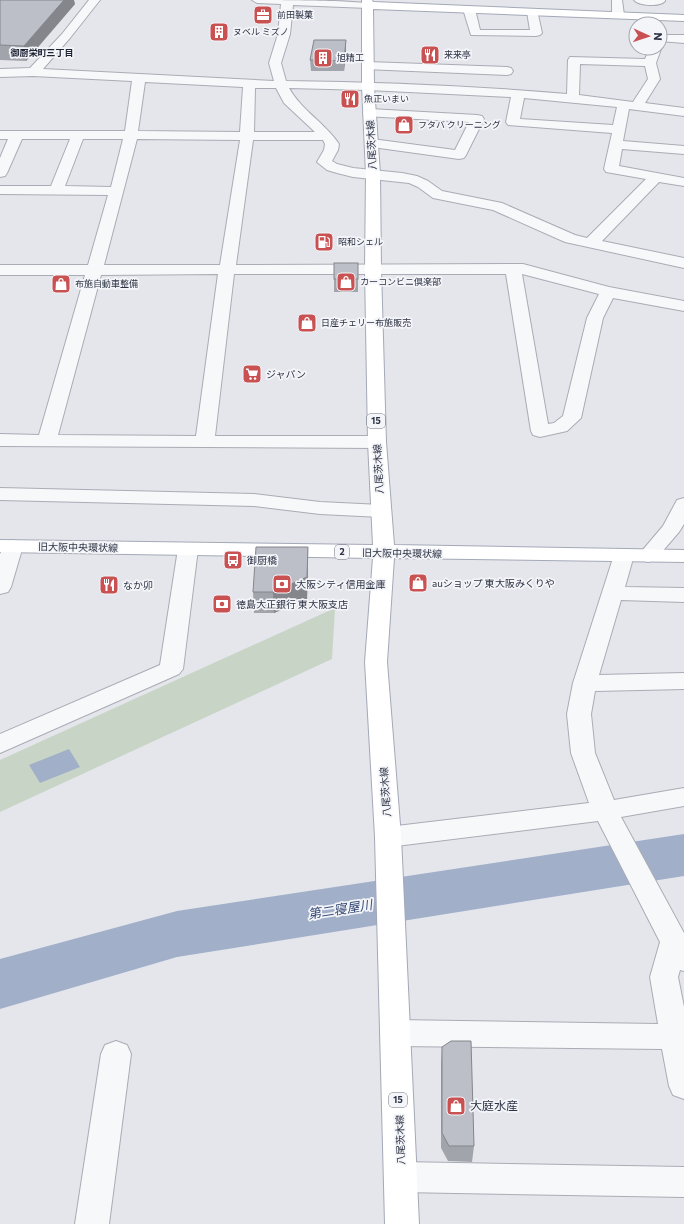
<svg xmlns="http://www.w3.org/2000/svg" width="684" height="1224" font-family="Commissioner,'Noto Sans JP',sans-serif">
	<style>
		.green { fill: #c8d5c6 }
		.water { fill: #a1afc9 }
		.lines { fill: none; stroke-linecap: round; stroke-linejoin: round }
		.river { fill: #a1afc9; fill-rule: evenodd }
		.minor-casing { stroke: #a9acb5; stroke-width: 2 }
		.major-casing { stroke: #a4a9b7; stroke-width: 2 }
		.minor { fill: #f7f8fa; fill-rule: evenodd }
		.major { fill: #fff; fill-rule: evenodd }
		.wall { fill: #a2a4ac }
		.shaded-wall { fill: #84868c }
		.building { fill: #bcbfc8; stroke: #84868c }
		.labels { text-anchor: middle; stroke-width: 3.5; stroke-linejoin: round; paint-order: stroke }
		.far-poi-label { font-size: 9px; fill: #2c3243; stroke: #f4f5f9; text-anchor: start }
		.far-neighbourhood-label { font-size: 9px; font-weight: bold; fill: #1e2334; stroke: #f4f5f9 }
		.shield { fill: #f4f5f9; stroke: #686c7a; stroke-width: 1 }
		.shield-label { font-size: 9px; font-weight: bold; fill: #2c3243 }
		.street-label { font-size: 10px; fill: #2c3243; stroke: #f4f5f9 }
		.poi-label { font-size: 10px; fill: #2c3243; stroke: #f4f5f9; text-anchor: start }
		.near-poi-label { font-size: 12px; fill: #2c3243; stroke: #f4f5f9; text-anchor: start }
		.near-water-label { font-size: 13px; font-style: italic; fill: #384b76; stroke: #f4f5f9 }
	</style>
	<rect width="100%" height="100%" fill="#e4e6eb"/>
	<path class="green" d="M335 608 332 659 0 812V760Z"/>
	<path class="water" d="M69 749 80 767 40 783 29 765Z"/>
	<g class="lines">
		<path class="river" d="M684 834V876L177 957 0 1009V959L177 911Z"/>
		<g class="minor-casing">
			<g id="minor">
				<path d="M89 0H100L70 38 43 69 274 81 269 63 278 34 281 4 257 3 252 0C268 0 368 0 374 5L368 8 293 5 290 34 281 63 286 81C380 82 474 86 567 94L568 60 570 57 645 59 650 48H660L661 49 656 63 660 79 645 103 684 108V116L629 109 623 141 684 146V154L622 149 619 166 684 178V186L659 182 602 241 684 258V268L565 242 493 210 433 198 418 187 409 183 353 177 337 173 327 170 317 162 324 150 325 144 323 140H253L236 265 523 264 609 287 684 301V311L613 298 603 318 581 418 567 431 540 437 533 435 531 431 506 274H234L215 436H377L384 438 386 442 384 446 377 448 0 446V434L39 435 85 275H0V265H88L108 195 0 194V186H51L70 139H22L7 173 5 176 0 177V158L8 139H0V131H125L132 81 33 76 0 77V69L30 68 62 34ZM580 64 645 66 648 79 633 102 579 95ZM145 82 243 87 240 132 138 131ZM255 88H276L284 103 315 132H254ZM289 88 368 90 511 97 506 122 508 125 612 133 604 169 606 172 646 179 587 238 575 235 502 203 442 191 428 181 417 176 402 173 353 168 337 164 332 161 338 150 339 144C325 123 301 110 289 88ZM524 98 617 107 613 125 520 119ZM83 139H123L111 187 65 186ZM137 139 240 140 220 265H104ZM218 274 196 436 58 435 101 275ZM522 274 599 294 587 318 563 416 554 423 548 424Z"/>
				<path d="M612 0H622L624 15 622 17H614L612 15Z"/>
				<path d="M634 0H665V1C660 7 639 6 634 0Z"/>
				<path d="M469 6 475 9 480 30H530L527 12 533 9 537 10 542 33 540 35 536 36 471 35 463 9Z"/>
				<path d="M660 35H684V43L660 41Z"/>
				<path d="M368 62 507 67 511 68 513 71 511 74 507 75 364 69 362 66 364 63Z"/>
				<path d="M370 109 477 115 482 116 484 119 466 155 464 158 459 159 372 147 367 146 365 143 367 140 372 139 455 150 469 122 365 116 363 113 365 110Z"/>
				<path d="M0 488 254 494 320 502 381 505 388 507 391 511 388 515 381 517 320 514 254 506 0 500Z"/>
				<path d="M684 498V524L679 532 655 560 648 562 641 560 638 556 641 552 663 526 677 500Z"/>
				<path d="M13 540 20 542 23 546 11 587 8 592 0 594V554L6 542Z"/>
				<path d="M188 543 195 545 198 549 183 669 179 674 0 753V734L160 665 178 549 181 545Z"/>
				<path d="M624 549 631 551 634 555 625 587 684 588V602L621 600 599 675 684 673V689L595 691 591 714 595 753 614 800 684 788V806L621 817 684 933V971L680 970 678 977 684 1007V1099L673 1095 669 1086 662 1049 396 1046 386 1042 381 1033 386 1024 396 1020 658 1024 650 977 660 942 598 821 388 847 379 844 375 837 379 830 388 827 589 803 571 753 567 714 573 683 614 555 617 551Z"/>
				<path d="M116 1041 127 1045 131 1054 109 1224H75L101 1054 105 1045Z"/>
				<path d="M401 1162 684 1167V1197L401 1192 390 1187 385 1177 390 1167Z"/>
			</g>
		</g>
		<g class="major-casing">
			<path id="major" d="M362 0H372L373 2 684 15V21L373 9 374 86 380 174 381 269 386 442 394 545 684 550V562L394 558 387 662 401 837 419 1224H385L375 837 365 662 373 558 0 552V540L373 545 368 442 365 269 366 174 362 86Z"/>
		</g>
		<use href="#minor" class="minor"/>
		<use href="#major" class="major"/>
	</g>
	<g class="wall">
		<path d="M0 0 75 4 26 61 0 60Z"/>
		<path d="M346 40V51L344 71H311L310 60Z"/>
		<path d="M358 263V292H334V279Z"/>
		<path d="M308 547V569L307 599 274 613H254L253 592Z"/>
		<path d="M442 1047 474 1146 472 1162 448 1161 441 1148V1063Z"/>
	</g>
	<g class="shaded-wall">
		<path d="M64 0H74L75 4 26 61 24 46Z"/>
		<path d="M346 40V51L344 71V61Z"/>
		<path d="M308 547V569L307 599 274 613 273 592Z"/>
	</g>
	<g class="building">
		<path d="M0 0H64L24 46 0 45Z"/>
		<path d="M314 40H346L344 61 310 60Z"/>
		<rect x="334" y="263" width="24" height="16"/>
		<path d="M256 547H308L307 577 273 592H253Z"/>
		<path d="M451 1041H471L474 1146H449L442 1133V1047Z"/>
	</g>
	<defs>
		<g id="office-square" transform="scale(1)"><rect x="-9" y="-9" width="18" height="18" rx="4" fill="#c95152" stroke="#f4f5f9"/><path d="M-6-3h4V-5.5h4V-3h4V5H-6ZM-1-4.5V-3h2v-1.5ZM-6 0V1H6V0Z" fill="#fff"/></g>
		<g id="building-square" transform="scale(1)"><rect x="-9" y="-9" width="18" height="18" rx="4" fill="#c95152" stroke="#f4f5f9"/><path d="M-4-6H4V6H1V3H-1V6H-4ZM-2.5-4.3h1.7v1.8h-1.7ZM.8-4.3h1.7v1.8H.8ZM-2.5-1h1.7V.8h-1.7ZM.8-1h1.7V.8H.8Z" fill="#fff"/></g>
		<g id="restaurant-square" transform="scale(1)"><rect x="-9" y="-9" width="18" height="18" rx="4" fill="#c95152" stroke="#f4f5f9"/><path d="M-5-6h1v4h1v-4h1v4h1v-4h1v5L-1.5 .5V6h-2V.5L-5-1ZM5-6V6H3V1.5H1.5Q1.5-4 5-6Z" fill="#fff"/></g>
		<g id="shop-square" transform="scale(1)"><rect x="-9" y="-9" width="18" height="18" rx="4" fill="#c95152" stroke="#f4f5f9"/><path d="M-5-2.5h2.3a2.7 3.5 0 0 1 5.4 0H5L5.5 6h-11ZM-1.5-2.5h3a1.5 2.3 0 0 0-3 0Z" fill="#fff"/></g>
		<g id="fuel-square" transform="scale(1)"><rect x="-9" y="-9" width="18" height="18" rx="4" fill="#c95152" stroke="#f4f5f9"/><path d="M-5.5-6h7V0h2V4h1.3V-2.5L3-4.5l.8-.8L6-3V5H2.5V1h-1V6h-7ZM-4.2-4.7v3.2H.2V-4.7Z" fill="#fff"/></g>
		<g id="supermarket-square" transform="scale(1)"><rect x="-9" y="-9" width="18" height="18" rx="4" fill="#c95152" stroke="#f4f5f9"/><path d="M-6-5.5h2.5l.6 2H6L4.5 2H-2.5L-4.4-4H-6ZM-1.5 3.2a1.3 1.3 0 1 0 .1 0ZM3 3.2a1.3 1.3 0 1 0 .1 0Z" fill="#fff"/></g>
		<g id="bus-square" transform="scale(1)"><rect x="-9" y="-9" width="18" height="18" rx="4" fill="#c95152" stroke="#f4f5f9"/><path d="M-5-6H5V4H4V6H2V4H-2V6H-4V4H-5ZM-3.5-4V0h7V-4ZM-3.5 1.2v1.5H-2V1.2ZM2 1.2v1.5H3.5V1.2Z" fill="#fff"/></g>
		<g id="bank-square" transform="scale(1)"><rect x="-9" y="-9" width="18" height="18" rx="4" fill="#c95152" stroke="#f4f5f9"/><path d="M-6-4H6V4H-6ZM0-2.3a2.3 2.3 0 1 0 0 4.6a2.3 2.3 0 1 0 0-4.6Z" fill="#fff"/></g>
	</defs>
	<g fill-rule="evenodd">
		<use href="#office-square" x="263" y="15"/>
		<use href="#building-square" x="219" y="32"/>
		<use href="#restaurant-square" x="430" y="55"/>
		<use href="#building-square" x="323" y="58"/>
		<use href="#restaurant-square" x="350" y="99"/>
		<use href="#shop-square" x="404" y="125"/>
		<use href="#fuel-square" x="324" y="242"/>
		<use href="#shop-square" x="346" y="282"/>
		<use href="#shop-square" x="61" y="284"/>
		<use href="#shop-square" x="307" y="323"/>
		<use href="#supermarket-square" x="252" y="374"/>
		<use href="#bus-square" x="233" y="560"/>
		<use href="#shop-square" x="418" y="583"/>
		<use href="#bank-square" x="282" y="584"/>
		<use href="#restaurant-square" x="109" y="585"/>
		<use href="#bank-square" x="222" y="604"/>
		<use href="#shop-square" x="456" y="1106"/>
	</g>
	<g class="labels">
		<g class="far-poi-label">
			<text x="277" y="18">前田製菓</text>
			<text x="233" y="35">ヌベル ミズノ</text>
			<text x="444" y="58">来来亭</text>
			<text x="337" y="61">旭精工</text>
			<text x="364" y="102">魚正いまい</text>
			<text x="418" y="128">フタバ クリーニング</text>
			<text x="338" y="245">昭和シェル</text>
			<text x="360" y="285">カーコンビニ倶楽部</text>
			<text x="75" y="287">布施自動車整備</text>
			<text x="321" y="326">日産チェリー布施販売</text>
		</g>
		<g class="far-neighbourhood-label">
			<text x="42" y="56">御厨栄町三丁目</text>
		</g>
		<g class="shield">
			<rect x="367" y="414" width="18" height="14" rx="3"/>
			<rect x="335" y="545" width="14" height="14" rx="3"/>
			<rect x="389" y="1093" width="18" height="14" rx="3"/>
		</g>
		<g class="shield-label">
			<text x="376" y="424">15</text>
			<text x="342" y="555">2</text>
			<text x="398" y="1103">15</text>
		</g>
		<g class="street-label">
			<text transform="translate(371 145) rotate(-93)" y="4">八尾茨木線</text>
			<text transform="translate(378 469) rotate(-93)" y="4">八尾茨木線</text>
			<text transform="translate(78 547) rotate(1)" y="4">旧大阪中央環状線</text>
			<text transform="translate(402 553) rotate(1)" y="4">旧大阪中央環状線</text>
			<text transform="translate(385 792) rotate(-94)" y="4">八尾茨木線</text>
			<text transform="translate(400 1140) rotate(-92)" y="4">八尾茨木線</text>
		</g>
		<g class="poi-label">
			<text x="266" y="378">ジャパン</text>
			<text x="247" y="564">御厨橋</text>
			<text x="432" y="587">auショップ 東大阪みくりや</text>
			<text x="296" y="588">大阪シティ信用金庫</text>
			<text x="123" y="589">なか卯</text>
			<text x="236" y="608">徳島大正銀行 東大阪支店</text>
		</g>
		<g class="near-poi-label">
			<text x="470" y="1110">大庭水産</text>
		</g>
		<g class="near-water-label">
			<text transform="translate(340 909) rotate(-9)" y="5">第二寝屋川</text>
		</g>
	</g>
	<g transform="translate(648 36) rotate(93)"><circle r="19" fill="#f4f5f9" stroke="#a4a7b0"/>
	<path d="M0-3L7 15L0 10L-7 15Z" fill="#c95152"/>
	<text y="-6" font-size="11" font-weight="bold" text-anchor="middle" fill="#2c3243">N</text>
	</g>
</svg>
